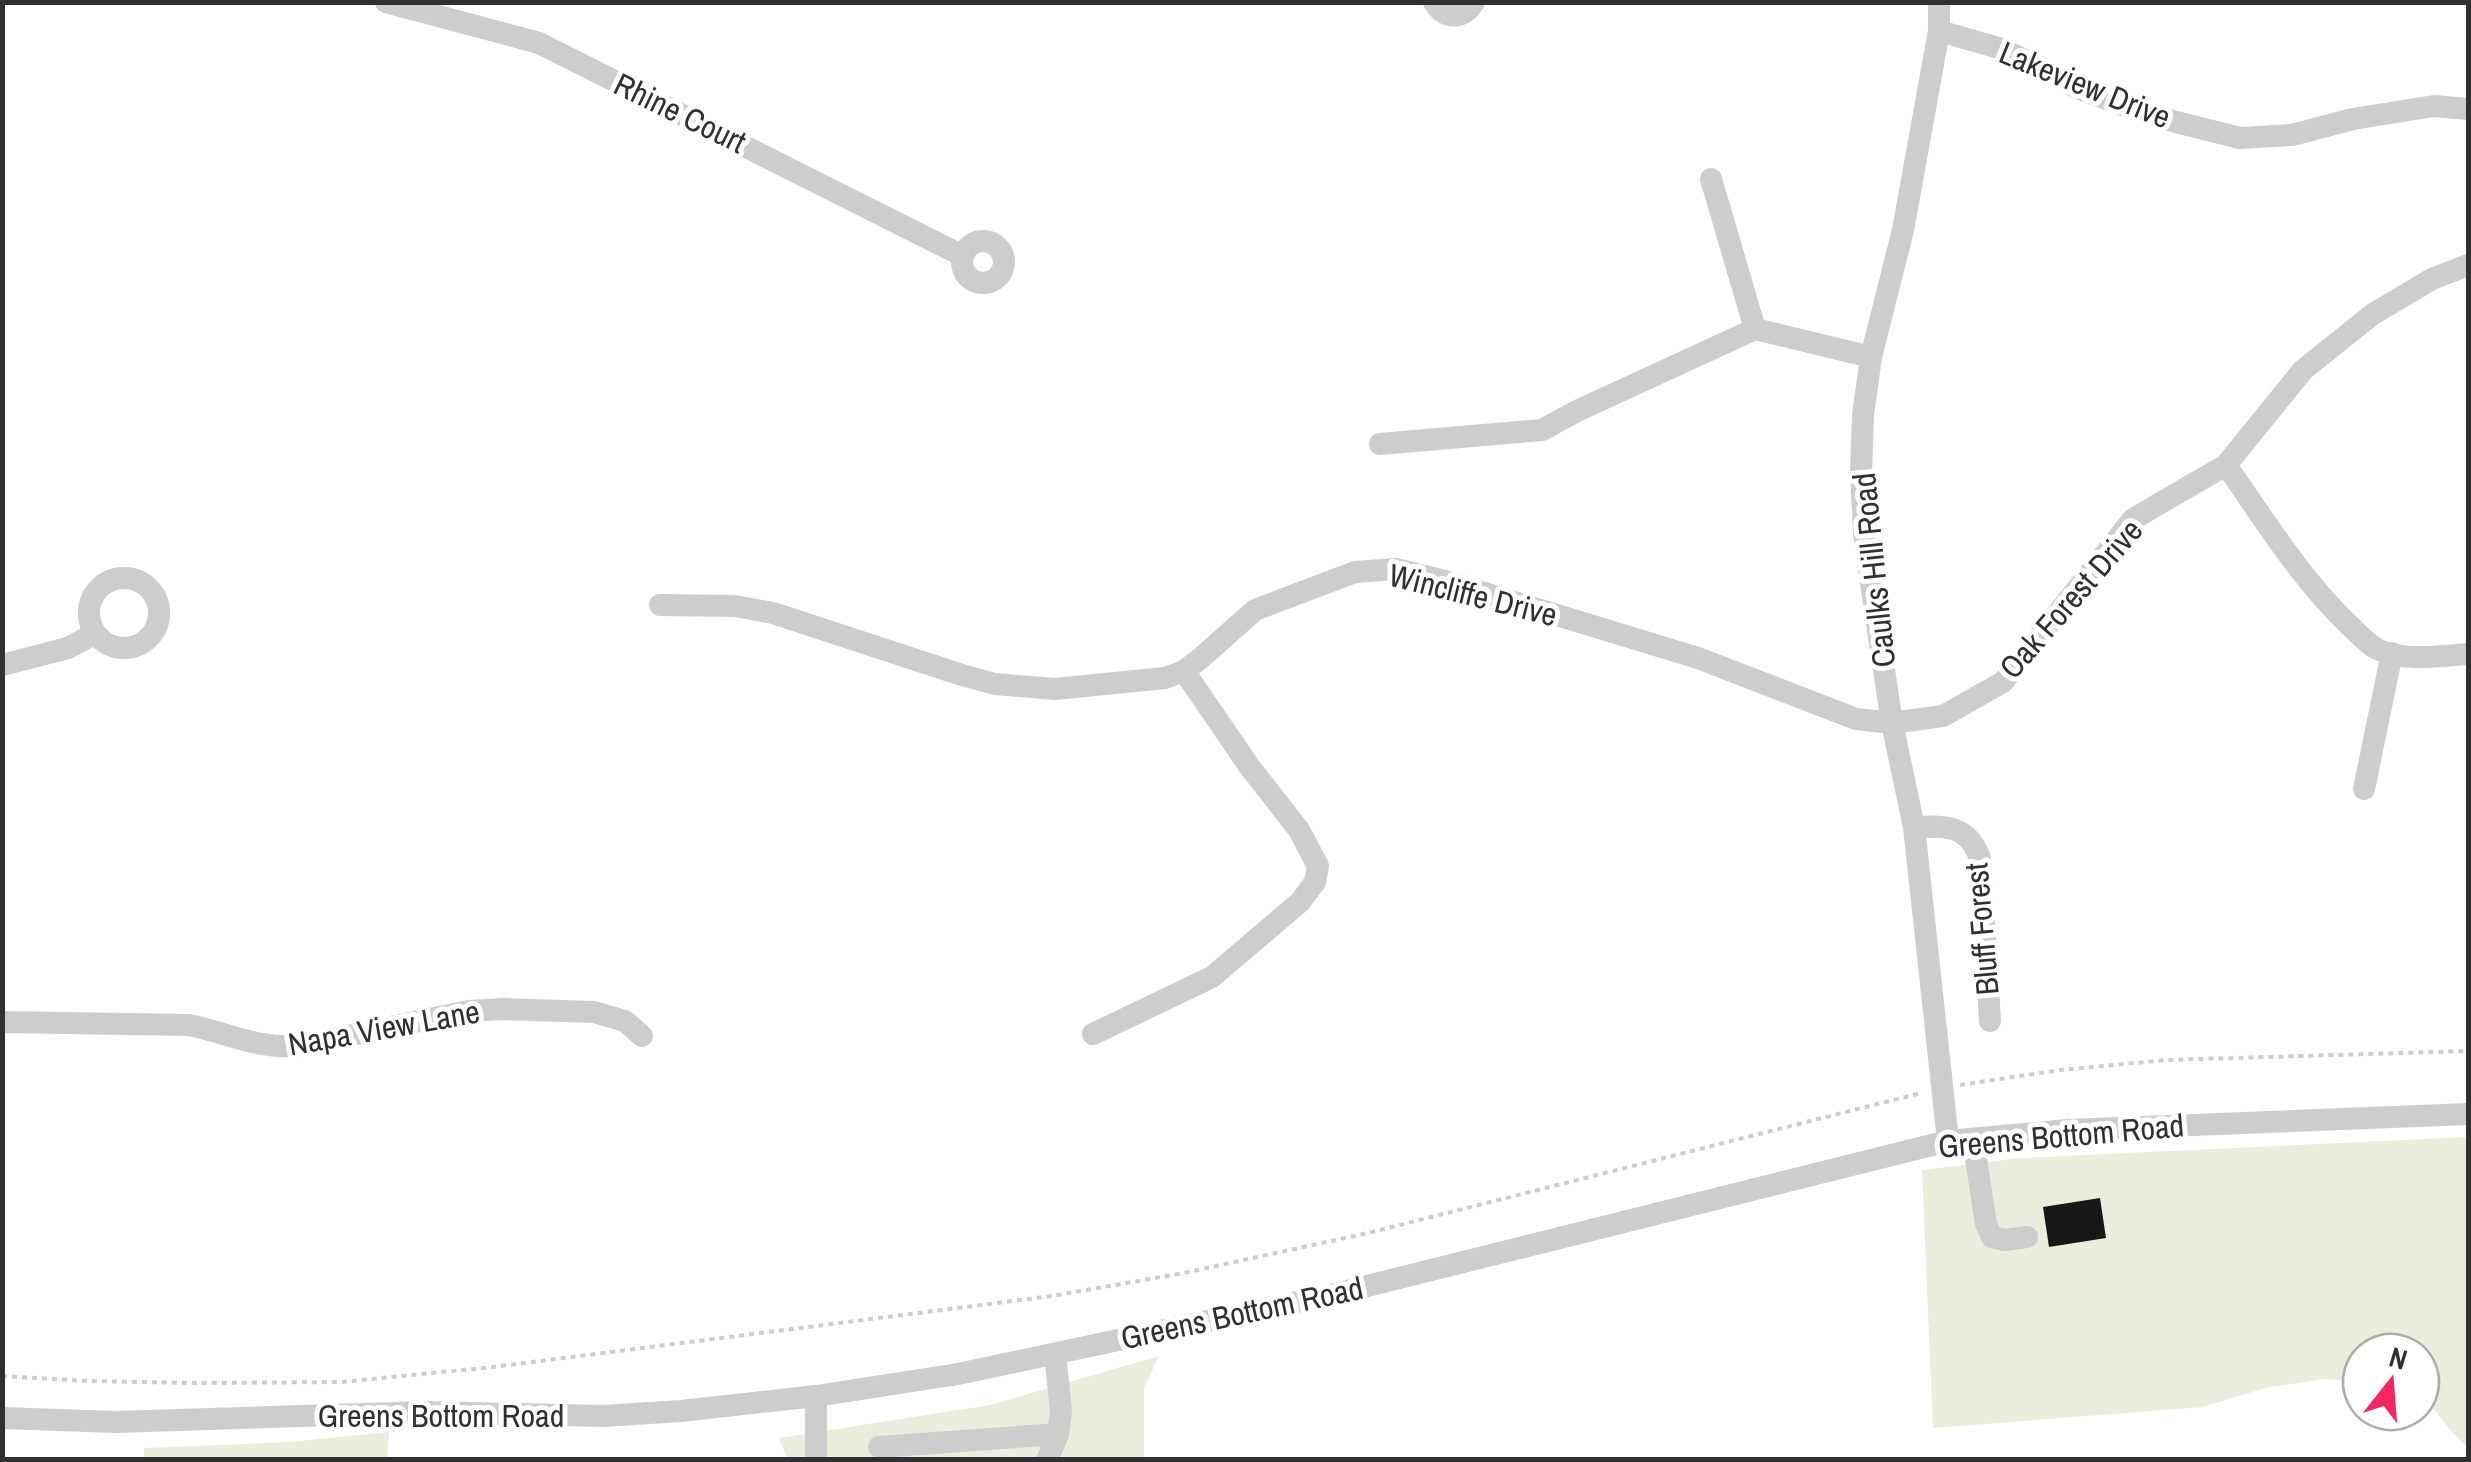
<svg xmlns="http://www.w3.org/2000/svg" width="2471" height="1462" font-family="'Archivo Narrow',sans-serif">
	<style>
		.green { fill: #eaeedd }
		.building { fill: #171717 }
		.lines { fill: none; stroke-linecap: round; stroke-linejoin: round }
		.path { stroke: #cdcdcd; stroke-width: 4; stroke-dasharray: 5 5; stroke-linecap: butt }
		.minor { stroke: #cdcdcd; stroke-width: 22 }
		.labels { text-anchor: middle; stroke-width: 10; stroke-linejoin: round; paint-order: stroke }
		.street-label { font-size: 32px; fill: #303030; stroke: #fff }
	</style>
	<rect width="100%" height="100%" fill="#fff"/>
	<g class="green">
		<path d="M2468 1137V1448C2450 1433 2438 1412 2421 1395V1352H2361V1382L2325 1379 2265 1388 2203 1407 1933 1428 1922 1170 2021 1158Z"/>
		<path d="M1159 1356 1144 1388V1459H788L779 1438 990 1405Z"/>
		<path d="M389 1432 387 1459H144V1448L290 1442Z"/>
	</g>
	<path class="building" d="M2100 1198 2106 1238 2049 1247 2043 1207Z"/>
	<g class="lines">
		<g class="path">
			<path d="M1960 1085 2060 1070 2167 1060 2468 1051"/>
			<path d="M2 1376 87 1381 197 1383 341 1382 493 1367 1052 1296 1184 1273 1368 1233 1921 1093"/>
		</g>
		<g class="minor">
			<path d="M386 2 539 43 963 256"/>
			<path d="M1434 2C1445 20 1463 20 1474 2"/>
			<path d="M1939 2V31L1903 230 1871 357 1863 415 1861 473 1864 533 1873 597 1892 723 1914 827 1948 1141"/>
			<path d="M1939 31 1999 48 2040 67 2077 88 2125 106 2176 122 2240 138 2292 135 2353 119 2434 106 2468 109"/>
			<path d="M1711 179 1755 329"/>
			<circle cx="983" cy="262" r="21"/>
			<path d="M1380 444 1542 430 1577 411 1755 329 1871 357"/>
			<path d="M2226 465C2264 519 2300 578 2348 624 2357 632 2366 643 2377 649 2403 662 2440 656 2468 654"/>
			<circle cx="124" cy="613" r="35"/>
			<path d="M660 605 735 606 773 613 962 675 995 684 1055 689 1165 678 1184 671 1201 658 1255 610 1355 572 1396 569 1445 581 1698 658 1856 719 1892 723 1943 716 2003 682 2133 519 2226 465 2303 370 2373 314 2432 279 2468 265"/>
			<path d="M2 665 68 648 94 634"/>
			<path d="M2364 789 2392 653"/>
			<path d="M1914 827C1945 826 1967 824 1980 858L1990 1021"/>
			<path d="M2 1022 189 1025C228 1033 257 1049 298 1046L469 1011 504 1009 594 1012 625 1021 642 1036"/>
			<path d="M1093 1034 1212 977 1300 902 1315 882 1318 866 1299 830 1249 766 1184 671"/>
			<path d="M1973 1139 1986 1224 1992 1237 2004 1240 2027 1237"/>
			<path d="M816 1396V1460"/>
			<path d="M2 1418 116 1422 427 1412 603 1416 681 1411 816 1396 958 1374 1335 1294 1948 1141 2068 1130 2468 1114"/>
			<path d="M879 1447 1058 1434 1061 1411 1055 1354"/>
			<path d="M1047 1460 1058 1434"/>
		</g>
	</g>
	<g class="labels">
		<g class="street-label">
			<text transform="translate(2085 85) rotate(22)" y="11">Lakeview Drive</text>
			<text transform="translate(680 113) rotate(26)" y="11">Rhine Court</text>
			<text transform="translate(1874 570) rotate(-96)" y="11">Caulks Hill Road</text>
			<text transform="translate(1473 595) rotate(14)" y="11">Wincliffe Drive</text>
			<text transform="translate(2071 599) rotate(-49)" y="11">Oak Forest Drive</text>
			<text transform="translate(1982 929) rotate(-95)" y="11">Bluff Forest</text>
			<text transform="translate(384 1028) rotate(-10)" y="11">Napa View Lane</text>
			<text transform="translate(2061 1136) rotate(-5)" y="11">Greens Bottom Road</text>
			<text transform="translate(1242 1313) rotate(-12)" y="11">Greens Bottom Road</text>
			<text x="441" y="1427">Greens Bottom Road</text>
		</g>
	</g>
	<rect width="2471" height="1462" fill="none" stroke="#303030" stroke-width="10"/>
	<g transform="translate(2391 1382) rotate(17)"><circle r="48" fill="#ffffff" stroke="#acacac" stroke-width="2.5"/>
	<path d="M0-8L18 38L0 25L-18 38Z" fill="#f4255f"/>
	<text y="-15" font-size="28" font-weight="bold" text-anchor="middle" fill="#303030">N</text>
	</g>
</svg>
